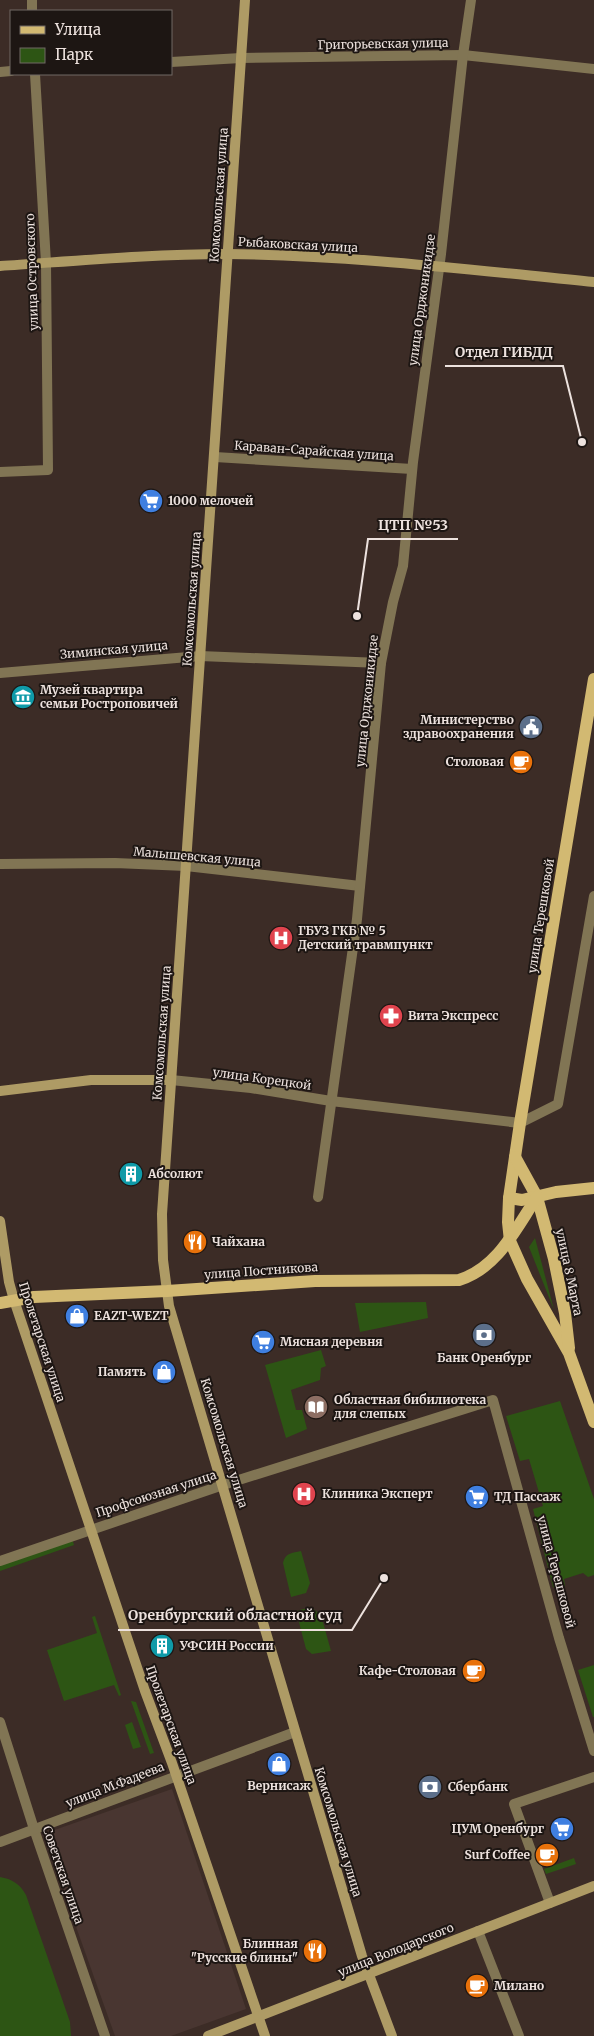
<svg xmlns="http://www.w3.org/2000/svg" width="594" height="2036" font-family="Merriweather,serif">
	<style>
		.commercial { fill: #493631 }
		.green { fill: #2d5514 }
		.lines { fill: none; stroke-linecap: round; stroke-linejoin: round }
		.street { stroke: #817554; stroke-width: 10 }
		.secondary { stroke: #ae9b65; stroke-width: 10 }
		.primary { stroke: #d2b972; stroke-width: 12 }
		.labels { text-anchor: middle; stroke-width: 4; stroke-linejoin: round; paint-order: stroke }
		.street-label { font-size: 12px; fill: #ede2de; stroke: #1d1613 }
		.poi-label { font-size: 12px; font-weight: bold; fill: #ede2de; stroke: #1d1613; text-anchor: start }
		.leader { fill: none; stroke: #ede2de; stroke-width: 2 }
		.callout-dot { fill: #ede2de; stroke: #1d1613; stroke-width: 2 }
		.callout-label { font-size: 14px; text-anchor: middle; font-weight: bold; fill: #ede2de; stroke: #1d1613; stroke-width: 4; stroke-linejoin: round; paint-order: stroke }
	</style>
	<rect width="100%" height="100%" fill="#3c2c26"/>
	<path class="commercial" d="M172 1789 246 2009 171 2036H115L43 1834Z"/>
	<g class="green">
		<path d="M535 1238 554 1310 529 1247Z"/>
		<path d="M426 1302 428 1318 360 1332 355 1303Z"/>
		<path d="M321 1350 326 1366 321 1368 320 1380 291 1390 296 1410H302L307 1429 286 1438 265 1365Z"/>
		<path d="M560 1401 594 1499V1575L588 1577 583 1573 564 1579 565 1586 557 1589 553 1587 533 1509 543 1506 529 1459 520 1461 506 1416Z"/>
		<path d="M72 1539 74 1545 0 1571V1564Z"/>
		<path d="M301 1551 310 1583 306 1593 291 1597 283 1563C285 1553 292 1553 301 1551Z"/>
		<path d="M311 1607 321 1615 331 1651 312 1654 306 1649 296 1611Z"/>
		<path d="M95 1616 121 1695 119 1696 114 1685 64 1701 47 1650 97 1633 92 1617Z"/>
		<path d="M594 1665V1717H593L578 1670Z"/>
		<path d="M131 1701 136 1702 154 1753 150 1754Z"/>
		<path d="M132 1722 141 1747 133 1749 125 1725Z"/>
		<path d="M574 1858 576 1864 546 1874 544 1869Z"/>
		<path d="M0 1877C12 1879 20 1884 26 1895L70 2022 71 2036H0Z"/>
	</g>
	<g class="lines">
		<g class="street">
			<path d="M32 0V11"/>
			<path d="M171 62 241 58 463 55 594 69"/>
			<path d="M0 72 11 71"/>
			<path d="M215 457 412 469"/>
			<path d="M0 472 48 470 46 263 35 74"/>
			<path d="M0 673 200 656 381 663"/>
			<path d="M0 864 115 863 186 866 360 886"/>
			<path d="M171 1080 251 1088 331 1101 520 1123 558 1104 594 896"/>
			<path d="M318 1197 357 919 381 663 393 602 403 566 413 462 441 254 463 55 471 0"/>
			<path d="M0 1561 223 1485 493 1400 559 1638 594 1751"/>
			<path d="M0 1722 34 1829 105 2036"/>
			<path d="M0 1842 295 1732"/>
			<path d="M550 1903 514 1804 594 1777"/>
			<path d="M478 1931 519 2036"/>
		</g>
		<g class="secondary">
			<path d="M245 0 162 1214 163 1260 169 1306 362 1956 392 2036"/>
			<path d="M0 266C75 261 152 254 227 254 350 255 472 270 594 282"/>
			<path d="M0 1091 91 1080H171"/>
			<path d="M0 1221 9 1282 14 1300 145 1691 172 1763 265 2036"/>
			<path d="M208 2036 594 1886"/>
		</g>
		<g class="primary">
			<path d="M594 679 520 1123 509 1198 508 1222 510 1241 527 1279 569 1353 594 1422"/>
			<path d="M515 1157 537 1197 554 1259 565 1313 569 1348"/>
			<path d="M509 1198 522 1200 556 1192 594 1188"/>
			<path d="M0 1303 34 1297 167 1291 315 1281 459 1280C498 1268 516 1228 537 1197"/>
		</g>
	</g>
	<defs>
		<g id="supermarket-disc" transform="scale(1.25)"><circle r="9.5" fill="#3f7fe0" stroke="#1d1613"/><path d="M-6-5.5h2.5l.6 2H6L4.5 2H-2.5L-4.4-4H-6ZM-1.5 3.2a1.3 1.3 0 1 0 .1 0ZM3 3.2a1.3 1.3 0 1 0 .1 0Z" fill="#fff"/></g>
		<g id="museum-disc" transform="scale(1.25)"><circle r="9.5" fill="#0f9aa8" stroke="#1d1613"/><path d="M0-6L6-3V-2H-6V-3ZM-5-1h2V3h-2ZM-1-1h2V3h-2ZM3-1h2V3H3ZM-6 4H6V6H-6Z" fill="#fff"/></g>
		<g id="civic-disc" transform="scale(1.25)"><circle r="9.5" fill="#5c6f8a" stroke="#1d1613"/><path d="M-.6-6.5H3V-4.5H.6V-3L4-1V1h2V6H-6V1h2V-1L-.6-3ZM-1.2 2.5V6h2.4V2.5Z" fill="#fff"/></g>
		<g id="cafe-disc" transform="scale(1.25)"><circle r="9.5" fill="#e8710a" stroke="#1d1613"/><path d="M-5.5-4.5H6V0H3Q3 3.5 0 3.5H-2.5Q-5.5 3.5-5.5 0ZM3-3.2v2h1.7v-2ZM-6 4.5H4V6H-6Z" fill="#fff"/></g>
		<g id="hospital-disc" transform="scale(1.25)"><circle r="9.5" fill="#e0444e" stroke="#1d1613"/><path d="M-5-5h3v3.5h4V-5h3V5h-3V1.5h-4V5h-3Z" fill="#fff"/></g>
		<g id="pharmacy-disc" transform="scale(1.25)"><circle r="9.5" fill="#e0444e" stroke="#1d1613"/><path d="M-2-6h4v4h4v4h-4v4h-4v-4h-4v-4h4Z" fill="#fff"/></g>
		<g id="building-disc" transform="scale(1.25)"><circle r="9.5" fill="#0f9aa8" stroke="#1d1613"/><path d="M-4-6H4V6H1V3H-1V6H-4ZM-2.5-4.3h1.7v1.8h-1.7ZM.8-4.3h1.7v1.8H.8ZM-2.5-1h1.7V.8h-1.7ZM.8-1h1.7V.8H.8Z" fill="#fff"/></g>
		<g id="restaurant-disc" transform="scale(1.25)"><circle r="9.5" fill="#e8710a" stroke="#1d1613"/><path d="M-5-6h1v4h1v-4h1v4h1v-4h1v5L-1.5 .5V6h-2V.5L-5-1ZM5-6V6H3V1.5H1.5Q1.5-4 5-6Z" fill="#fff"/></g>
		<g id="shop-disc" transform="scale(1.25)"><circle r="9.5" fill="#3f7fe0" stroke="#1d1613"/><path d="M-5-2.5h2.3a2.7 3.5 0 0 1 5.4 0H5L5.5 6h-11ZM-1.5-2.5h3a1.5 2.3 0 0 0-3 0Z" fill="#fff"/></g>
		<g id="bank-disc" transform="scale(1.25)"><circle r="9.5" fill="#5c6f8a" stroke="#1d1613"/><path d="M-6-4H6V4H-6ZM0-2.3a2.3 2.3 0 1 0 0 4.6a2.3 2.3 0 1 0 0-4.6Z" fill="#fff"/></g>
		<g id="library-disc" transform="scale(1.25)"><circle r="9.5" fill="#8d6e63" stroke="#1d1613"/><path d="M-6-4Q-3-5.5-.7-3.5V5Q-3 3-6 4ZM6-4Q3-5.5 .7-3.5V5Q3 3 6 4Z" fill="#fff"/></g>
	</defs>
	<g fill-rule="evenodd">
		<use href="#supermarket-disc" x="151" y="501"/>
		<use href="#museum-disc" x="23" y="697"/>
		<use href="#civic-disc" x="531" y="727"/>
		<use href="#cafe-disc" x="521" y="762"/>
		<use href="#hospital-disc" x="281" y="938"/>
		<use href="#pharmacy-disc" x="391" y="1016"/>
		<use href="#building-disc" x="131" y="1174"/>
		<use href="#restaurant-disc" x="195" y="1242"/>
		<use href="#shop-disc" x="77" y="1316"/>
		<use href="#bank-disc" x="484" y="1335"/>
		<use href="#supermarket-disc" x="263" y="1342"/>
		<use href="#shop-disc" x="164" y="1372"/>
		<use href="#library-disc" x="316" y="1407"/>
		<use href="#hospital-disc" x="304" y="1494"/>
		<use href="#supermarket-disc" x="477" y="1497"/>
		<use href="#building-disc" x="162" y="1646"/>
		<use href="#cafe-disc" x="474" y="1671"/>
		<use href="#shop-disc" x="279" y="1764"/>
		<use href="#bank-disc" x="430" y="1787"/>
		<use href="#supermarket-disc" x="562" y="1829"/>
		<use href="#cafe-disc" x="547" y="1855"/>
		<use href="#restaurant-disc" x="315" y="1951"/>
		<use href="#cafe-disc" x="477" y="1986"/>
	</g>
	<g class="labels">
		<g class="street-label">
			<text transform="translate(383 44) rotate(-1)" y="4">Григорьевская улица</text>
			<text transform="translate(219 195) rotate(-86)" y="4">Комсомольская улица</text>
			<text transform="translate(298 245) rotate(3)" y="4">Рыбаковская улица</text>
			<text transform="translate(32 272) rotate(-92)" y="4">улица Островского</text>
			<text transform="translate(422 300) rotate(-82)" y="4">улица Орджоникидзе</text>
			<text transform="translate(314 451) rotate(4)" y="4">Караван-Сарайская улица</text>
			<text transform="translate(192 599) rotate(-86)" y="4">Комсомольская улица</text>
			<text transform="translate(114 650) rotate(-5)" y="4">Зиминская улица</text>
			<text transform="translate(367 701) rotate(-84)" y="4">улица Орджоникидзе</text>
			<text transform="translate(197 857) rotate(5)" y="4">Малышевская улица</text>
			<text transform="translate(541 916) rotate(-81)" y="4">улица Терешковой</text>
			<text transform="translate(162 1033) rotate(-86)" y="4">Комсомольская улица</text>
			<text transform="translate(262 1079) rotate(8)" y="4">улица Корецкой</text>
			<text transform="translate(261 1271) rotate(-4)" y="4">улица Постникова</text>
			<text transform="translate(569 1272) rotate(78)" y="4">улица 8 Марта</text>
			<text transform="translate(42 1342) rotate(72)" y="4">Пролетарская улица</text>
			<text transform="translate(224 1443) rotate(73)" y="4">Комсомольская улица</text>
			<text transform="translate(156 1494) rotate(-18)" y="4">Профсоюзная улица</text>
			<text transform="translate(556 1572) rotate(75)" y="4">улица Терешковой</text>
			<text transform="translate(171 1725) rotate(70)" y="4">Пролетарская улица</text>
			<text transform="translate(115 1785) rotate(-21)" y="4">улица М.Фадеева</text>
			<text transform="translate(338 1832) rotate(73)" y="4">Комсомольская улица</text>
			<text transform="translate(63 1875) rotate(71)" y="4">Советская улица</text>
			<text transform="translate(396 1950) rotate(-22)" y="4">улица Володарского</text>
		</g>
		<g class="poi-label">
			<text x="168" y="505">1000 мелочей</text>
			<text x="40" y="694">Музей квартира<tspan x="40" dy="14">семьи Ростроповичей</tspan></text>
			<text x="514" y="724" text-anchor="end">Министерство<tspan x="514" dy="14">здравоохранения</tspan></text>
			<text x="504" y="766" text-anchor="end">Столовая</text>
			<text x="298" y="935">ГБУЗ ГКБ № 5<tspan x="298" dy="14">Детский травмпункт</tspan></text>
			<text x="408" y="1020">Вита Экспресс</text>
			<text x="148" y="1178">Абсолют</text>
			<text x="212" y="1246">Чайхана</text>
			<text x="94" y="1320">EAZT-WEZT</text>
			<text x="280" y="1346">Мясная деревня</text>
			<text x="484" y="1362" text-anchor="middle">Банк Оренбург</text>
			<text x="146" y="1376" text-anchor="end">Память</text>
			<text x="334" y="1404">Областная бибилиотека<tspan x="334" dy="14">для слепых</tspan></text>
			<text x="322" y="1498">Клиника Эксперт</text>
			<text x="494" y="1501">ТД Пассаж</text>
			<text x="180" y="1650">УФСИН России</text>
			<text x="456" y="1675" text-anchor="end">Кафе-Столовая</text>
			<text x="279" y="1790" text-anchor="middle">Вернисаж</text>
			<text x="448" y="1791">Сбербанк</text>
			<text x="544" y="1833" text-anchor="end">ЦУМ Оренбург</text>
			<text x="530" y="1859" text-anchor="end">Surf Coffee</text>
			<text x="298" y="1948" text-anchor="end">Блинная<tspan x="298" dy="14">"Русские блины"</tspan></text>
			<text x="494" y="1990">Милано</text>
		</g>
	</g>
	<path class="leader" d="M582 442L563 366H445M357 616L368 539H458M384 1578L352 1630H118"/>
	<g class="callout-dot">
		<circle cx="582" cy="442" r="5"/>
		<circle cx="357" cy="616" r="5"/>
		<circle cx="384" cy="1578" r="5"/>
	</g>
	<g class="callout-label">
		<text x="504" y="357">Отдел ГИБДД</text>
		<text x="413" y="530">ЦТП №53</text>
		<text x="235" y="1620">Оренбургский областной суд</text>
	</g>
	<rect x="10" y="10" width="162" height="65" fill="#1d1613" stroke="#706864"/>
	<rect x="20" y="26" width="25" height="8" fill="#d2b972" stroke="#706864"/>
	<text x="55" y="35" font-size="15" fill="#ede2de">Улица</text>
	<rect x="20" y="48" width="25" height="15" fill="#2d5514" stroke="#706864"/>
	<text x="55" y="60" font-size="15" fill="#ede2de">Парк</text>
</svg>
